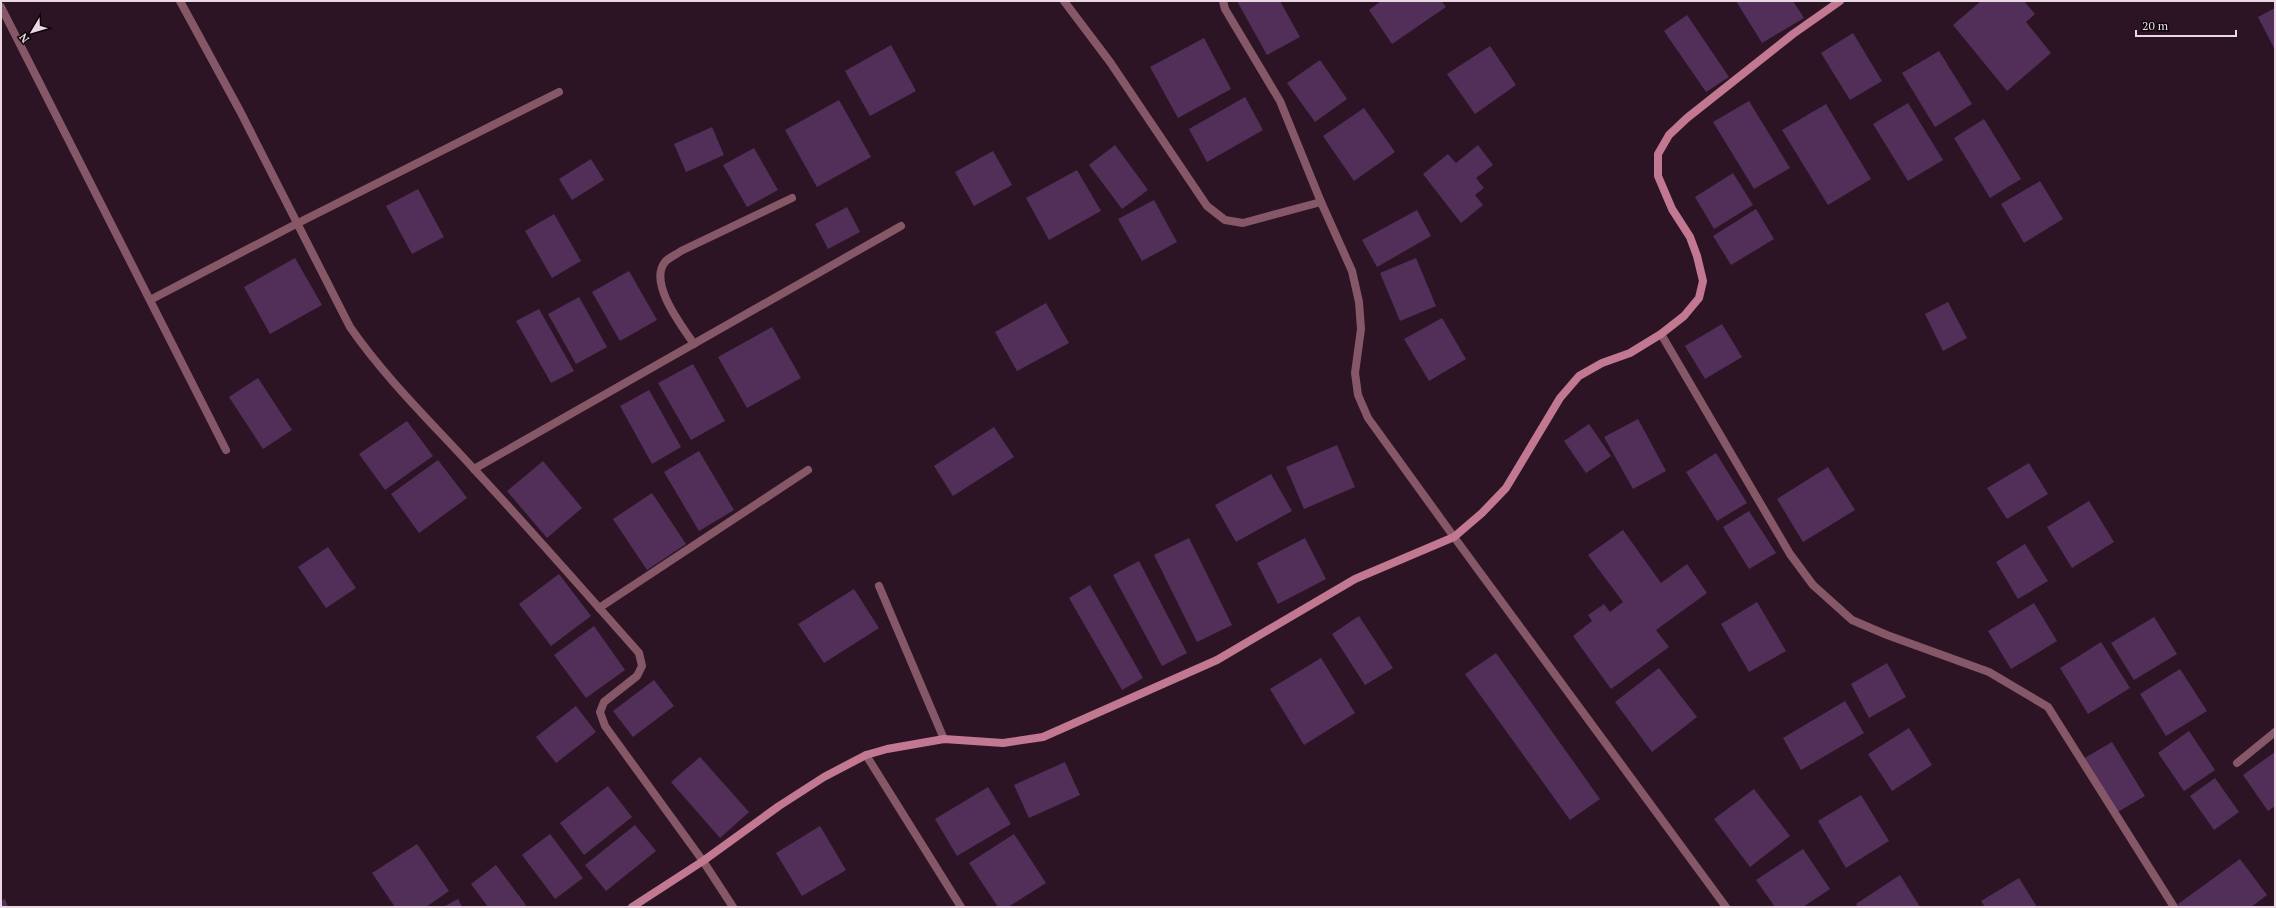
<svg xmlns="http://www.w3.org/2000/svg" width="2276" height="908" font-family="'PT Serif',serif">
	<style>
		.building { fill: #512f59 }
		.lines { fill: none; stroke-linecap: round; stroke-linejoin: round }
		.lane { stroke: #865867; stroke-width: 8 }
		.street { stroke: #865867; stroke-width: 8 }
		.secondary { stroke: #c27891; stroke-width: 8 }
	</style>
	<rect width="100%" height="100%" fill="#2c1425"/>
	<g class="building">
		<path d="M1237 1H1280L1300 37 1267 55Z"/>
		<path d="M1381 1H1441L1446 7 1392 44 1369 10Z"/>
		<path d="M1736 1H1793L1804 18 1762 43Z"/>
		<path d="M1981 1H2024L2035 14 2026 22 2051 53 2007 91 1953 25Z"/>
		<path d="M2275 8V50L2258 17Z"/>
		<path d="M1687 15 1729 77 1706 92 1664 31Z"/>
		<path d="M1853 33 1882 81 1850 100 1821 53Z"/>
		<path d="M1204 38 1231 89 1178 118 1150 67Z"/>
		<path d="M891 45 916 91 870 116 845 71Z"/>
		<path d="M1490 46 1516 85 1475 114 1447 74Z"/>
		<path d="M1939 51 1972 104 1935 127 1902 73Z"/>
		<path d="M1320 60 1347 99 1315 122 1287 83Z"/>
		<path d="M1245 97 1263 130 1207 162 1189 129Z"/>
		<path d="M839 100 871 157 817 187 785 130Z"/>
		<path d="M1749 101 1790 168 1754 189 1713 122Z"/>
		<path d="M1908 103 1943 160 1908 181 1873 124Z"/>
		<path d="M1826 104 1871 179 1828 205 1782 130Z"/>
		<path d="M1364 108 1395 152 1354 181 1323 136Z"/>
		<path d="M1984 119 2021 179 1990 198 1954 138Z"/>
		<path d="M712 127 724 155 686 172 674 144Z"/>
		<path d="M1115 145 1148 190 1122 209 1089 165Z"/>
		<path d="M1478 145 1493 165 1476 178 1484 188 1475 195 1483 205 1461 223 1423 174 1448 154 1456 163Z"/>
		<path d="M754 148 778 190 747 207 723 165Z"/>
		<path d="M993 151 1012 185 974 206 955 172Z"/>
		<path d="M591 159 604 180 572 200 559 179Z"/>
		<path d="M1077 170 1101 211 1049 240 1026 198Z"/>
		<path d="M1733 173 1753 205 1714 229 1695 197Z"/>
		<path d="M2040 181 2063 219 2024 243 2001 204Z"/>
		<path d="M418 189 444 237 412 254 386 206Z"/>
		<path d="M1154 200 1177 242 1142 261 1118 219Z"/>
		<path d="M847 207 860 232 828 249 815 224Z"/>
		<path d="M1756 209 1774 239 1731 265 1713 236Z"/>
		<path d="M1417 210 1431 236 1377 267 1362 240Z"/>
		<path d="M554 214 581 261 552 278 525 231Z"/>
		<path d="M295 258 322 305 270 334 244 287Z"/>
		<path d="M1416 258 1436 306 1400 321 1380 273Z"/>
		<path d="M629 271 657 320 620 341 592 292Z"/>
		<path d="M579 297 607 347 576 364 548 314Z"/>
		<path d="M1948 302 1967 338 1943 351 1925 314Z"/>
		<path d="M1046 303 1069 343 1017 371 995 332Z"/>
		<path d="M539 309 574 371 551 383 516 321Z"/>
		<path d="M1442 318 1466 359 1429 381 1404 339Z"/>
		<path d="M1722 324 1742 357 1705 379 1685 346Z"/>
		<path d="M772 327 801 378 747 408 718 357Z"/>
		<path d="M693 364 725 421 691 440 658 383Z"/>
		<path d="M258 378 292 430 263 449 229 397Z"/>
		<path d="M649 390 681 447 652 464 620 406Z"/>
		<path d="M1638 419 1666 471 1633 489 1604 437Z"/>
		<path d="M407 421 433 456 385 490 359 454Z"/>
		<path d="M1589 424 1611 456 1586 473 1564 441Z"/>
		<path d="M994 427 1014 457 953 496 934 466Z"/>
		<path d="M1337 445 1355 487 1304 509 1286 467Z"/>
		<path d="M699 451 734 510 699 531 664 472Z"/>
		<path d="M1716 453 1747 503 1717 521 1686 472Z"/>
		<path d="M438 460 467 498 419 533 391 494Z"/>
		<path d="M543 461 582 508 547 538 507 491Z"/>
		<path d="M2029 463 2048 494 2007 519 1987 488Z"/>
		<path d="M1828 467 1855 510 1803 542 1777 499Z"/>
		<path d="M1271 474 1292 511 1236 542 1215 505Z"/>
		<path d="M652 493 686 544 647 570 613 519Z"/>
		<path d="M2089 501 2114 542 2072 568 2047 527Z"/>
		<path d="M1749 511 1776 553 1749 569 1723 527Z"/>
		<path d="M1623 530 1661 583 1687 564 1707 593 1656 630 1669 647 1611 689 1573 636 1592 621 1588 615 1604 604 1610 612 1623 602 1588 555Z"/>
		<path d="M1189 538 1232 625 1197 642 1154 555Z"/>
		<path d="M1305 538 1326 579 1278 604 1257 563Z"/>
		<path d="M2025 544 2048 581 2018 599 1996 562Z"/>
		<path d="M328 547 356 588 326 608 298 567Z"/>
		<path d="M1139 561 1187 653 1162 666 1113 575Z"/>
		<path d="M559 574 591 616 551 646 519 604Z"/>
		<path d="M1090 585 1143 678 1122 690 1069 598Z"/>
		<path d="M854 589 879 628 824 663 798 624Z"/>
		<path d="M1757 602 1786 651 1749 672 1721 624Z"/>
		<path d="M2034 603 2057 641 2011 669 1988 631Z"/>
		<path d="M1359 616 1393 668 1365 685 1332 634Z"/>
		<path d="M2154 617 2177 654 2134 680 2111 643Z"/>
		<path d="M594 626 625 670 586 698 554 655Z"/>
		<path d="M2101 642 2130 688 2088 714 2060 668Z"/>
		<path d="M1496 653 1600 799 1570 820 1465 674Z"/>
		<path d="M1321 658 1355 713 1304 745 1270 689Z"/>
		<path d="M1887 663 1906 697 1869 718 1851 684Z"/>
		<path d="M1659 668 1697 717 1652 752 1615 702Z"/>
		<path d="M2180 669 2207 711 2166 736 2140 694Z"/>
		<path d="M654 680 674 706 633 737 613 711Z"/>
		<path d="M1845 701 1864 733 1801 770 1783 738Z"/>
		<path d="M576 706 596 732 556 763 536 737Z"/>
		<path d="M1909 728 1932 765 1892 791 1868 754Z"/>
		<path d="M2189 731 2215 770 2184 791 2158 753Z"/>
		<path d="M2112 742 2145 796 2116 813 2083 759Z"/>
		<path d="M2275 752V806L2268 811 2243 775Z"/>
		<path d="M700 757 749 812 720 838 671 782Z"/>
		<path d="M1065 762 1080 795 1029 818 1014 785Z"/>
		<path d="M2215 778 2239 812 2214 830 2190 796Z"/>
		<path d="M608 786 632 817 584 855 560 823Z"/>
		<path d="M988 787 1011 824 957 856 935 819Z"/>
		<path d="M1754 789 1790 836 1750 867 1714 819Z"/>
		<path d="M1861 795 1889 841 1846 868 1818 821Z"/>
		<path d="M635 825 656 851 606 891 585 865Z"/>
		<path d="M820 826 846 870 802 896 776 853Z"/>
		<path d="M550 834 583 878 555 899 522 855Z"/>
		<path d="M1014 834 1046 883 1008 907H998L969 863Z"/>
		<path d="M417 844 449 891 426 907H395L372 873Z"/>
		<path d="M1803 849 1830 889 1803 907H1775L1756 880Z"/>
		<path d="M2240 859 2267 895 2251 907H2179L2178 904Z"/>
		<path d="M496 865 526 905 524 907H488L471 884Z"/>
		<path d="M1900 875 1920 907H1858L1856 904Z"/>
		<path d="M2019 878 2037 907H1985L1981 901Z"/>
		<path d="M5 899 8 907H1V901Z"/>
		<path d="M458 899 462 907H443Z"/>
	</g>
	<g class="lines">
		<path class="lane" d="M2237 763 2275 732"/>
		<g class="street">
			<path d="M180 1 240 111 350 327C386 379 431 422 473 468 530 529 584 591 639 653L642 666 637 676 604 702 600 712 605 726 703 861 733 907"/>
			<path d="M1064 1 1110 62 1207 206 1225 220 1243 223 1321 202"/>
			<path d="M1223 1 1225 9 1280 101 1321 202 1352 271 1359 302 1361 329 1355 373 1358 395 1368 418 1454 537 1726 907"/>
			<path d="M1 7 226 450"/>
			<path d="M150 300 298 223 559 92"/>
			<path d="M1661 334 1790 554 1813 585 1852 620 1887 635 1989 672 2048 707 2174 907"/>
			<path d="M694 344C682 326 648 283 665 262 668 258 676 255 681 251L792 198"/>
			<path d="M474 469 901 226"/>
			<path d="M879 586 944 739"/>
			<path d="M599 608 808 470"/>
			<path d="M866 755 961 907"/>
		</g>
		<path class="secondary" d="M632 907 703 861 779 806 824 777 866 755 887 749 944 739 1003 743 1043 737 1217 660 1355 579 1454 537 1482 513 1506 488 1560 398 1579 376 1602 363 1630 353 1661 334 1684 316 1699 298 1703 281 1697 256 1690 237 1672 209 1658 176V154L1669 135 1687 118 1793 34 1840 1"/>
	</g>
	<rect width="2276" height="908" fill="none" stroke="#ead8e3" stroke-width="4"/>
	<g transform="translate(32 32) rotate(232)" stroke="#0e050b" stroke-width="3" paint-order="stroke">
	<path d="M0-3L7 15L0 10L-7 15Z" fill="#ead8e3"/>
	<text y="-6" font-size="11" font-weight="bold" text-anchor="middle" fill="#ead8e3">N</text>
	</g>
	<path d="M2136 30v6h100v-6" fill="none" stroke="#ead8e3" stroke-width="2"/>
	<text x="2142" y="30" font-size="12" fill="#ead8e3" stroke="#0e050b" stroke-width="3" paint-order="stroke">20 m</text>
</svg>
